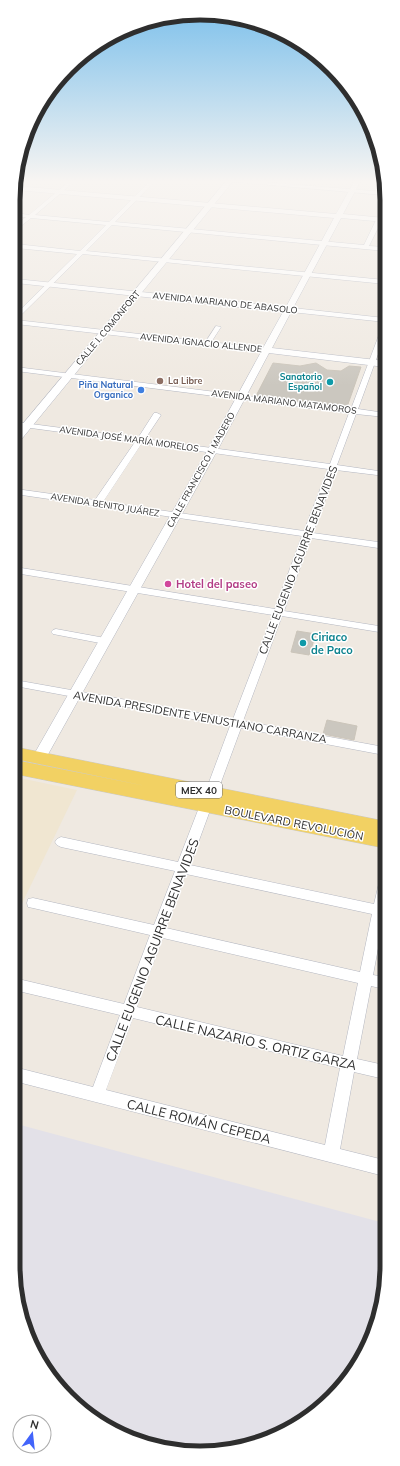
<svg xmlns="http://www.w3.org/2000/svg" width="400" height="1466" font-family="Mulish,sans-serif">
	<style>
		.industrial { fill: #e3e1e8 }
		.education { fill: #f0e6d1 }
		.building { fill: #cbc7bf; stroke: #cbc5ba }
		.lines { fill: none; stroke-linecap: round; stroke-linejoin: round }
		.minor-casing { stroke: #b4b7c1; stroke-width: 1 }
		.tertiary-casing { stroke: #b4b7c1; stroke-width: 1 }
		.secondary-casing { stroke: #b4b7c1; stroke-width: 1 }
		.primary-casing { stroke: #c9c9c9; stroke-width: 1 }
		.minor { fill: #fff; fill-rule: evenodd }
		.tertiary { fill: #fff; fill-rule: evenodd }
		.secondary { fill: #fff; fill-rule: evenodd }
		.primary { fill: #f2d163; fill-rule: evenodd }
		.education-dot { fill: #8d6e63; stroke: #fff; stroke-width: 1.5 }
		.culture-dot { fill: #0f9aa8; stroke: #fff; stroke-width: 1.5 }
		.shop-dot { fill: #3f7fe0; stroke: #fff; stroke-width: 1.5 }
		.hotel-dot { fill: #d1479c; stroke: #fff; stroke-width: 1.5 }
		.labels { text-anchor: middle; stroke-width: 3; stroke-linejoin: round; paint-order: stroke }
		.far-street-label { font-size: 9px; fill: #2e2e2e; stroke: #fff }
		.far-culture-label { font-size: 9px; font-weight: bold; fill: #0d838f; stroke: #fff; text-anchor: end }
		.far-education-label { font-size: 9px; font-weight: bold; fill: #785e54; stroke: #fff; text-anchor: start }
		.far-shop-label { font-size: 9px; font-weight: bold; fill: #366cbe; stroke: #fff; text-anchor: end }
		.shield { fill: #fff; stroke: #6d6d6d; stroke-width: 1 }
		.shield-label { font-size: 10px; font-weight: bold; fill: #2e2e2e }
		.street-label { font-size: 11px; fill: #2e2e2e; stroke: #fff }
		.hotel-label { font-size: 11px; font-weight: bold; fill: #b23c85; stroke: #fff; text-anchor: start }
		.culture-label { font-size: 11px; font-weight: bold; fill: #0d838f; stroke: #fff; text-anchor: start }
		.near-street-label { font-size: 13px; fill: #2e2e2e; stroke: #fff }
		.rim { fill: none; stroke: #2e2e2e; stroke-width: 5 }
	</style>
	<rect width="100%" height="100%" fill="#efe9e1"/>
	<path class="industrial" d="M13 1123 384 1223 383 1302 356 1370 314 1414 249 1447 188 1453 117 1434 60 1389 27 1337 13 1266Z"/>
	<path class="education" d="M15 777 77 790 14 920Z"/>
	<g class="building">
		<path d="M273 363 300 366 316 363 327 370 341 371 349 366 361 367 347 407 256 396Z"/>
		<path d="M297 631 316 634 309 655 291 652Z"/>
		<path d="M327 720 357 726 354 740 323 734Z"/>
	</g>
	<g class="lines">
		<g class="minor-casing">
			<g id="minor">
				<path d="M71 180H76L35 215 109 222 151 180H156L115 222 364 245 376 220 379 218 382 220 369 246 385 247V251L112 225 86 251 385 280V284L83 254 16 320V314L77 254 16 248V244L80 251 106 225 31 218 16 230V225L26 217H16V213L29 215Z"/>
				<path d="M214 180H238L385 192V195Z"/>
				<path d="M385 325V335L358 409 385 413V417L356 414 337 465 385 472V476L336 470 313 533 385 543V549L311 538 284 611 385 627V633L282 616 243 721 384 747V755L241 728 217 793 215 796 211 797 207 796 205 793 230 726 15 686V680L233 719 273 615 15 573V567L275 609 302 536 15 494 16 489 95 500 135 442 16 426V422L138 438 154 413H157L161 415 145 439 330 464 349 413 16 371V367L351 409 382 327ZM142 443 328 469 304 531 103 502Z"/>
				<path d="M216 326 221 327 210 344H206L205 343Z"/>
				<path d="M56 629 105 638 110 641 105 644 53 634 51 632 53 630Z"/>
				<path d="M206 801 210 802 212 805 190 865 374 904 380 879 384 878V916L373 975 384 977V989L371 986 357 1059 384 1065V1079L354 1072 340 1149 384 1160V1176L14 1081V1067L93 1087 120 1015 14 990V978L124 1004 150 935 33 908 28 907 27 903 28 899 33 898 154 925 175 871 61 847 57 845 55 842 57 839 61 837 178 862 200 805 202 802ZM186 874 372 914 360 972 166 928ZM163 938 358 983 343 1056 137 1007ZM133 1018 340 1068 325 1145 106 1090Z"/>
			</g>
		</g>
		<g class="tertiary-casing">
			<path id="tertiary" d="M355 180H361L343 214 385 218V222L341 218 293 308 385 318V322L291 312 272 348 385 361V367L269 353 217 451 46 758 44 762 39 763 34 762 32 758 207 451 261 352 16 324V320L263 348 283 312 16 283V279L286 307 334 218 16 190V186L336 214Z"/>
		</g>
		<g class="secondary-casing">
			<path id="secondary" d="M227 180H234L20 441 16 442V432Z"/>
		</g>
		<g class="primary-casing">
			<path id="primary" d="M15 747 384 821V848L15 774V760L146 786 15 759Z"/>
		</g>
		<use href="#minor" class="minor"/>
		<use href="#tertiary" class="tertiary"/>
		<use href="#secondary" class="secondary"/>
		<use href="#primary" class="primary"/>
	</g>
	<linearGradient id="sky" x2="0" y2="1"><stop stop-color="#7abfeb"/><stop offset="0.47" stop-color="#f8f5f2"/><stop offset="1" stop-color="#f8f5f2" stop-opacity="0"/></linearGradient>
	<rect width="400" height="386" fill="url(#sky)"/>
	<circle class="education-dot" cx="160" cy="381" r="4"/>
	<g class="culture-dot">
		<circle cx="330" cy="382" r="4"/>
		<circle cx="303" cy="643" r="4"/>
	</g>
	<circle class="shop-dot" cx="141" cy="390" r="4"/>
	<circle class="hotel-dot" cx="168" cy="584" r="4"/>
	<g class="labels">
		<g class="far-street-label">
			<text transform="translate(225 303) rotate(6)" y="3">AVENIDA MARIANO DE ABASOLO</text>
			<text transform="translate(108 328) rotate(-50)" y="3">CALLE I. COMONFORT</text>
			<text transform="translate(201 343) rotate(6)" y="3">AVENIDA IGNACIO ALLENDE</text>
			<text transform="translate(284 402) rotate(7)" y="3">AVENIDA MARIANO MATAMOROS</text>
			<text transform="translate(129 439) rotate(8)" y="3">AVENIDA JOSÉ MARÍA MORELOS</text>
			<text transform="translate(201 470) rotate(-61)" y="3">CALLE FRANCISCO I. MADERO</text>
			<text transform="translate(105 505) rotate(9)" y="3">AVENIDA BENITO JUÁREZ</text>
		</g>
		<g class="far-culture-label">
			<text x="322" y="380">Sanatorio<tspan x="322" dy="10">Español</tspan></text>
		</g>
		<g class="far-education-label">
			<text x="168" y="384">La Libre</text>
		</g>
		<g class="far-shop-label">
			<text x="133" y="388">Piña Natural<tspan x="133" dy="10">Organico</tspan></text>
		</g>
		<rect class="shield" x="176" y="782" width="46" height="16" rx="3"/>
		<g class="shield-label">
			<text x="199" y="794">MEX 40</text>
		</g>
		<g class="street-label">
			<text transform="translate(298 560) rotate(-69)" y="4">CALLE EUGENIO AGUIRRE BENAVIDES</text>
			<text transform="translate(200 717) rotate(10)" y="4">AVENIDA PRESIDENTE VENUSTIANO CARRANZA</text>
			<text transform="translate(294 823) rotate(11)" y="4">BOULEVARD REVOLUCIÓN</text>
		</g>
		<g class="hotel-label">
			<text x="176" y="588">Hotel del paseo</text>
		</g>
		<g class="culture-label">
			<text x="311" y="641">Ciriaco<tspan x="311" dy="13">de Paco</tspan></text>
		</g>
		<g class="near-street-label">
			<text transform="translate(152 950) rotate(-69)" y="5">CALLE EUGENIO AGUIRRE BENAVIDES</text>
			<text transform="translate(256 1042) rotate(13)" y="5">CALLE NAZARIO S. ORTIZ GARZA</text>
			<text transform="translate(199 1121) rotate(14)" y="5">CALLE ROMÁN CEPEDA</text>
		</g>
	</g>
	<path d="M0 0H400V1466H0ZM200 20H200A180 180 0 0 1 380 200V1266A180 180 0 0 1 200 1446H200A180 180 0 0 1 20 1266V200A180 180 0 0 1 200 20Z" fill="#fff" fill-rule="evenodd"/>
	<path class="rim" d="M200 20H200A180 180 0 0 1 380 200V1266A180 180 0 0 1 200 1446H200A180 180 0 0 1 20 1266V200A180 180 0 0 1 200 20Z"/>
	<g transform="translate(32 1434) rotate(15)"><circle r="19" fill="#ffffff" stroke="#ababab"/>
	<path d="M0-3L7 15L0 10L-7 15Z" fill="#4264fb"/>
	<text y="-6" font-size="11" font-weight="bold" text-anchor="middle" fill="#2e2e2e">N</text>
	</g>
</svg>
